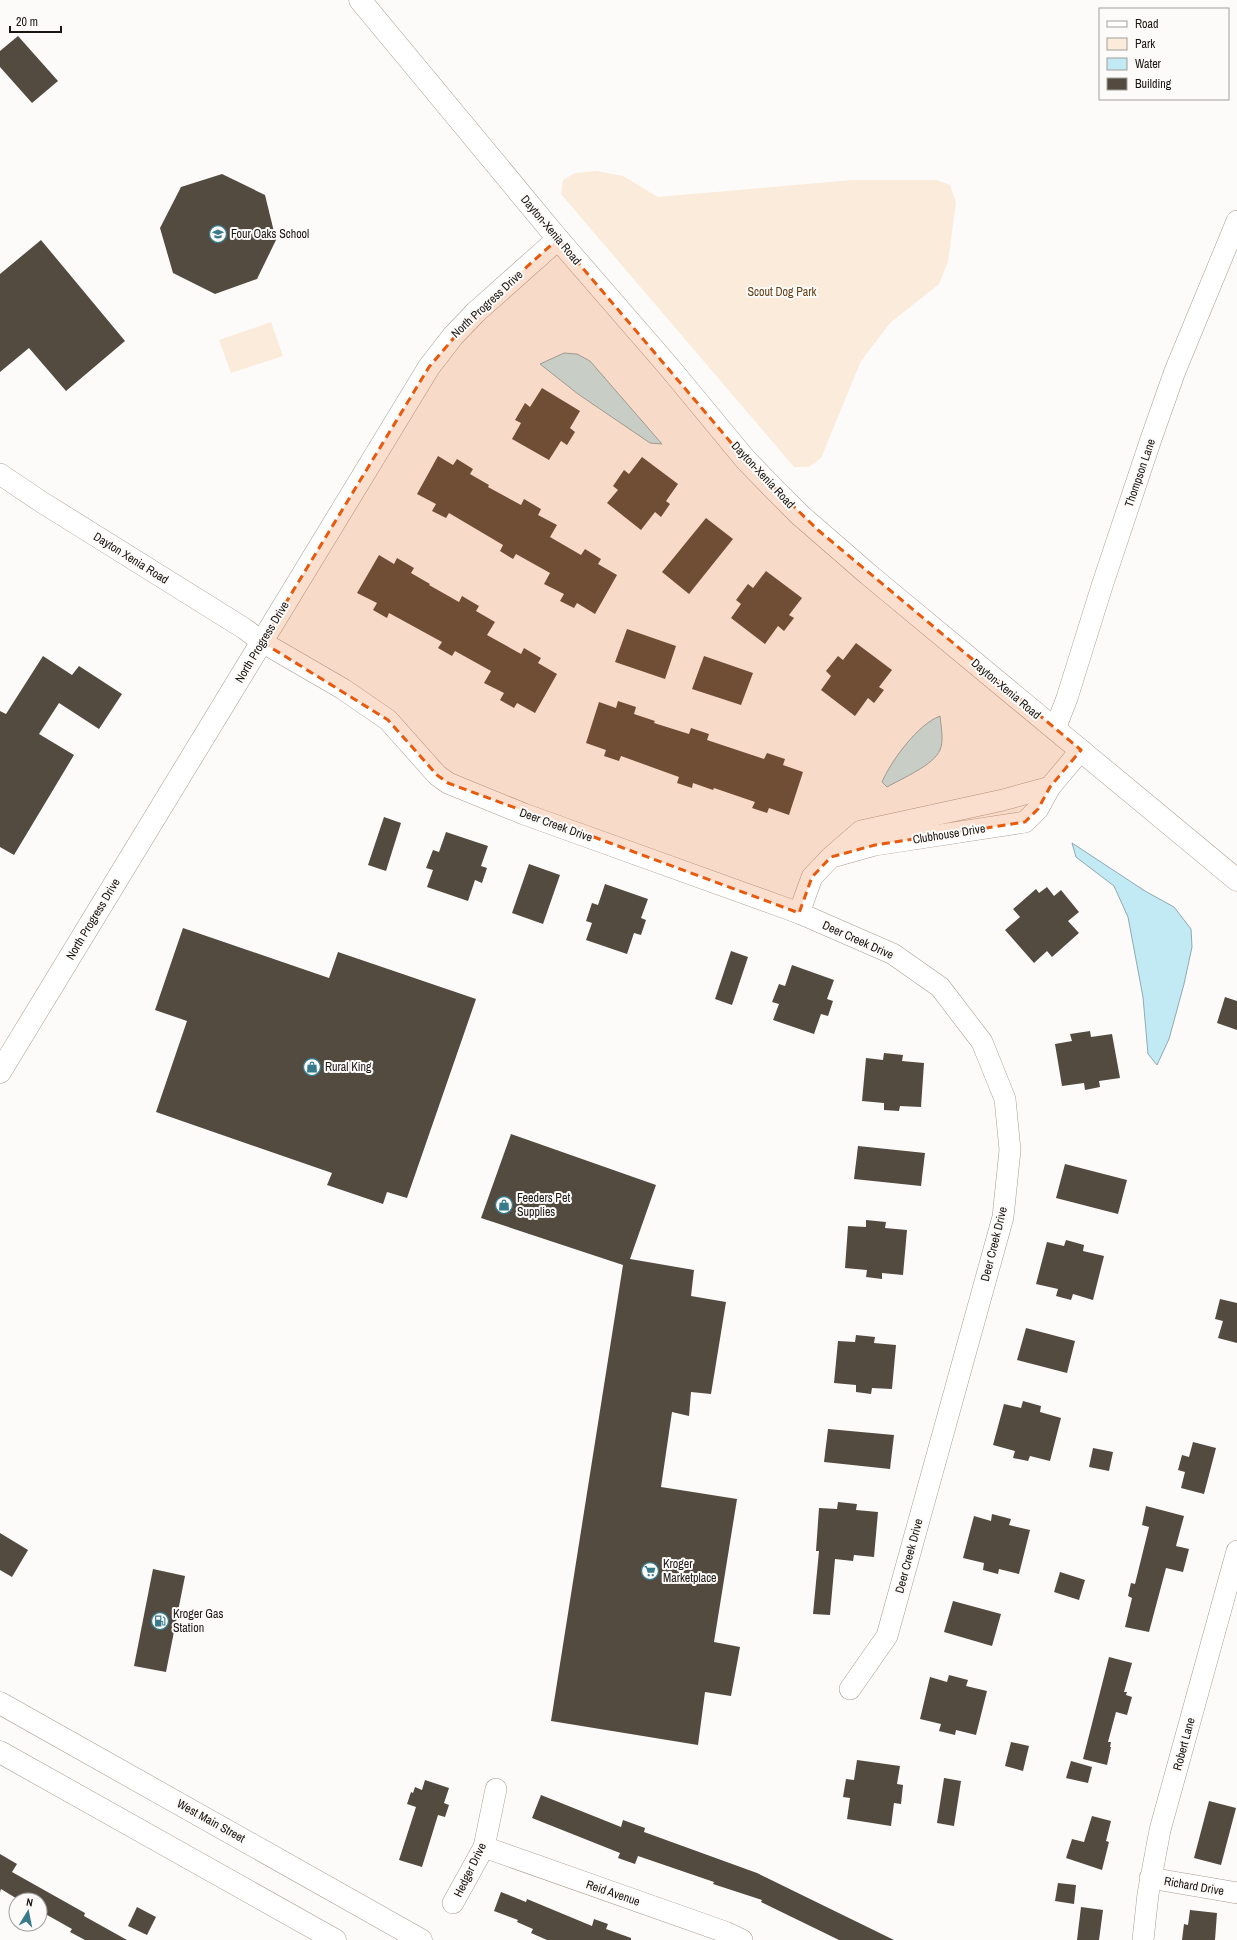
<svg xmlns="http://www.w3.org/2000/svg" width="1237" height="1940" font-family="'Archivo Narrow',sans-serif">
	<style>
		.green { fill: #fbebda }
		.water { fill: #c1eaf5; stroke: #8faab1 }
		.building { fill: #534a40 }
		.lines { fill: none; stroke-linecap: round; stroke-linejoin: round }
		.minor-casing { stroke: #a89d92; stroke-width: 22 }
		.tertiary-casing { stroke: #a89d92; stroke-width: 23 }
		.secondary-casing { stroke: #a89d92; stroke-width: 23 }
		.primary-casing { stroke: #a89d92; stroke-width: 23 }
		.minor { stroke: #fff; stroke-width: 21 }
		.tertiary { stroke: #fff; stroke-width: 22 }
		.secondary { stroke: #fff; stroke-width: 22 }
		.primary { stroke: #fff; stroke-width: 22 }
		.marked { fill: #e8590c; fill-opacity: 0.2; stroke: #e8590c; stroke-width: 3; stroke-dasharray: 8 5; stroke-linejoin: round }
		.labels { text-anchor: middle; stroke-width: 4; stroke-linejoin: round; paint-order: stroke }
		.street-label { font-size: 12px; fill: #191511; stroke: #fdfbf9 }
		.poi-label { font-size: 12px; fill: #191511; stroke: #fdfbf9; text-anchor: start }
		.park-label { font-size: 12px; fill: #644116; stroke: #fdfbf9 }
	</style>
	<rect width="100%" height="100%" fill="#fdfbf9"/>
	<g class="green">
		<path d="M597 171 623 176 658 197 852 180H937L950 185 956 202 948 262 939 284 890 323 861 361 821 458 809 467H794L561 194 563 180 575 173Z"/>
		<path d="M271 322 283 356 231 373 219 340Z"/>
	</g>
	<g class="water">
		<path d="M564 353 577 354 590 361 662 444 650 443 578 394 540 364Z"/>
		<path d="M940 716C941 726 944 741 940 750 934 765 901 779 887 787L882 782C891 761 918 724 940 716Z"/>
		<path d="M1072 843 1145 891 1174 907 1191 929 1192 947 1184 984 1169 1039 1157 1065 1148 1054 1143 997 1128 917 1114 886 1076 857Z"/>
	</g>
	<g class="building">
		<path d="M18 36 58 81 32 103 0 67V51Z"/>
		<path d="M222 174 265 195 276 240 257 279 215 294 173 273 160 228 181 187Z"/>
		<path d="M41 240 125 341 66 391 29 348 0 372V274Z"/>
		<path d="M542 388 580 411 570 428 575 432 567 445 561 441 549 460 512 439 521 423 515 420 525 403 530 407Z"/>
		<path d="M438 456 453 465 457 459 473 469 470 474 489 485 488 487 521 505 524 499 541 509 538 515 557 525 550 537 581 555 585 549 601 559 598 564 617 575 595 614 577 603 574 608 560 601 564 594 544 584 550 573 516 554 513 559 500 551 503 545 449 513 446 518 432 511 436 504 417 494Z"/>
		<path d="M642 457 678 484 666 501 670 504 661 517 655 512 641 530 607 503 618 490 613 486 624 470 629 474Z"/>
		<path d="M706 518 733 539 689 594 662 572Z"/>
		<path d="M379 555 394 564 397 558 414 568 411 573 430 584 429 585 459 602 462 596 479 606 476 611 495 622 487 635 521 654 524 648 541 658 538 663 557 674 535 713 517 703 514 708 500 700 504 693 484 683 491 671 455 651 452 656 438 648 442 642 389 613 387 618 373 610 377 603 357 593Z"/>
		<path d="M766 571 802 598 789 615 794 618 784 631 778 626 765 644 731 618 741 604 736 600 748 584 753 588Z"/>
		<path d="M627 629 676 646 665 679 615 662Z"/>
		<path d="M856 643 892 670 879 687 884 690 874 703 868 698 855 716 821 690 831 676 826 671 838 656 843 660Z"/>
		<path d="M43 656 72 675 79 666 122 694 99 729 59 703 39 734 74 755 14 855 0 847V711L6 714Z"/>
		<path d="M704 656 753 673 741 705 692 689Z"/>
		<path d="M618 701 636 707 634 714 655 721 654 723 689 734 691 728 709 734 707 740 764 759 767 753 785 759 783 765 803 772 789 815 769 808 767 813 752 808 755 802 714 788 713 790 693 783 692 788 677 783 679 777 621 756 619 761 604 756 606 750 586 743 599 702 616 708Z"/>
		<path d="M384 817 401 823 386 871 368 865Z"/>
		<path d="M446 832 488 846 481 866 487 868 482 883 475 880 468 901 427 887 433 870 426 868 433 850 439 852Z"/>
		<path d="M529 864 560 875 543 924 512 913Z"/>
		<path d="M605 884 648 899 641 918 646 920 641 935 634 933 627 954 586 940 592 923 586 921 592 903 598 905Z"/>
		<path d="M1047 887 1054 896 1061 890 1079 912 1068 921 1079 933 1052 957 1047 951 1034 963 1005 930 1020 917 1013 909 1036 889 1039 893Z"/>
		<path d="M183 928 329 978 338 952 476 999 407 1198 387 1192 383 1204 327 1185 332 1173 156 1112 187 1021 155 1010Z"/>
		<path d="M731 951 748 957 732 1005 715 999Z"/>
		<path d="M792 965 834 980 827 999 833 1001 828 1016 821 1014 814 1034 773 1020 779 1004 772 1002 779 984 785 986Z"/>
		<path d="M1225 997 1237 1001V1030L1217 1023Z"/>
		<path d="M1090 1031 1091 1037 1112 1034 1120 1078 1099 1081 1100 1087 1085 1090 1084 1083 1062 1086 1055 1044 1072 1041 1070 1034Z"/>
		<path d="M884 1053 903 1055 902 1061 924 1063 921 1107 900 1106 899 1111 884 1110V1103L862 1101 866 1058 883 1060Z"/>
		<path d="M511 1134 656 1185 630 1259 694 1270 691 1296 726 1302 711 1394 691 1392 689 1416 672 1412 661 1487 737 1499 714 1642 740 1647 731 1696 705 1692 698 1745 551 1721 623 1265 481 1218Z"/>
		<path d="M858 1146 925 1153 921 1186 854 1179Z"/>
		<path d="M1065 1164 1127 1180 1118 1214 1056 1198Z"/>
		<path d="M866 1220 886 1222 885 1228 907 1230 903 1275 882 1273V1279L866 1277 867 1270 845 1268 848 1226 866 1227Z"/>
		<path d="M1066 1240 1084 1245 1083 1251 1104 1256 1093 1300 1073 1294 1071 1300 1056 1296 1058 1289 1036 1284 1047 1242 1064 1246Z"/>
		<path d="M1220 1299 1237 1303V1343L1218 1338 1223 1321 1215 1319Z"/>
		<path d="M1026 1328 1075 1341 1067 1373 1017 1360Z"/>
		<path d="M856 1335 875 1337 874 1343 896 1345 892 1389 872 1388 871 1394 856 1392V1385L834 1383 838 1341 855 1342Z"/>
		<path d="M1023 1401 1041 1406 1040 1412 1061 1418 1050 1461 1030 1456 1028 1461 1013 1458 1015 1451 993 1445 1004 1404 1021 1408Z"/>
		<path d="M828 1429 894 1435 890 1469 824 1462Z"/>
		<path d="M1193 1442 1216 1448 1204 1494 1181 1488 1185 1472 1178 1470 1182 1455 1189 1457Z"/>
		<path d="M1093 1448 1113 1452 1109 1471 1089 1467Z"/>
		<path d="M838 1502 857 1504 856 1510 878 1512 874 1557 854 1555 853 1561 835 1559 830 1615 813 1614 819 1551H816L819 1508 837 1509Z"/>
		<path d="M1146 1506 1184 1516 1176 1546 1189 1549 1183 1572 1166 1568 1149 1632 1125 1627 1132 1598 1128 1596 1131 1583 1135 1584 1149 1527 1142 1525Z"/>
		<path d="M992 1514 1011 1519 1009 1525 1030 1530 1019 1574 999 1569 998 1574 983 1570 984 1563 963 1558 974 1516 991 1521Z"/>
		<path d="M0 1533 28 1550 12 1577 0 1570Z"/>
		<path d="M153 1569 185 1576 166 1672 134 1666Z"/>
		<path d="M1060 1572 1085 1580 1079 1600 1054 1592Z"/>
		<path d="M953 1601 1001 1614 992 1646 944 1632Z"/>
		<path d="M1109 1657 1132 1663 1124 1692H1127L1126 1695 1132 1697 1127 1715 1116 1712 1108 1742H1111L1110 1747H1111L1107 1765 1083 1759Z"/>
		<path d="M949 1675 968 1680 966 1686 987 1691 976 1735 956 1730 955 1735 939 1731 941 1724 920 1719 930 1677 947 1682Z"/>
		<path d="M1011 1742 1029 1746 1023 1771 1005 1766Z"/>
		<path d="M857 1760 900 1766 897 1784 903 1785 901 1804 894 1803 891 1826 847 1819 850 1798 843 1797 846 1779 854 1780Z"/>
		<path d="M1071 1761 1092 1767 1088 1783 1066 1778Z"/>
		<path d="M944 1778 961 1781 954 1826 937 1823Z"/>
		<path d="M425 1780 449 1788 444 1803 449 1805 445 1817 438 1815 422 1867 399 1860 416 1807 407 1804 411 1792 413 1793 415 1787 422 1790Z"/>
		<path d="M541 1795 621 1827 623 1820 645 1828 644 1832 757 1873 894 1940H839L761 1902 762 1900 713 1884 714 1882 638 1856 635 1864 618 1858 620 1853 532 1818Z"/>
		<path d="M1209 1801 1236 1808 1221 1865 1194 1858Z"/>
		<path d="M1092 1816 1111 1821 1106 1841 1109 1842 1102 1870 1066 1858 1072 1839 1084 1842Z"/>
		<path d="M0 1854 17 1864 12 1872 85 1913 84 1916 127 1940H85L70 1932 72 1929 40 1911V1900H19L1 1889 0 1892Z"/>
		<path d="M1058 1883 1076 1885 1074 1904 1055 1901Z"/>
		<path d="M501 1892 526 1902 527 1899 592 1926 594 1919 608 1924 606 1929 631 1938V1940H547L531 1933 533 1929 517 1922 518 1920 494 1911Z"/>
		<path d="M137 1907 156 1917 147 1935 128 1926Z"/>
		<path d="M1081 1907 1103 1910 1099 1940H1077Z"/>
		<path d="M1190 1910 1217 1913 1215 1940H1182L1184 1924 1188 1925Z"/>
	</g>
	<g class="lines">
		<g class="minor-casing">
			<g id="minor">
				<path d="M0 474 40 501 245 629 262 642 343 689 388 720 437 775 448 783 524 814 799 913 893 954 940 987 982 1042 1005 1099 1010 1150 1003 1217 887 1636 850 1689"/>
				<path d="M1055 729 1067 698 1102 586 1151 439 1175 371 1237 221"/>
				<path d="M836 856 875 845 1025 822 1038 809 1050 787 1081 750"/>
				<path d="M799 913 812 877 831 857 861 831 1003 800 1050 787"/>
				<path d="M484 1847 725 1932 742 1940"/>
				<path d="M1150 1878 1237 1893"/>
				<path d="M453 1903 484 1847 496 1789"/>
				<path d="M1143 1940 1148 1894 1160 1830 1237 1551"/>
			</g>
		</g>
		<g class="tertiary-casing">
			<path id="tertiary" d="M0 1072 429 367 453 336 476 312 558 239"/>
		</g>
		<g class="secondary-casing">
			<path id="secondary" d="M360 0 558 239 669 367 745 459 773 488 800 515 869 575 1237 880"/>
		</g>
		<g class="primary-casing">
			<g id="primary">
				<path d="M0 1703 421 1940"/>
				<path d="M0 1752 335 1940"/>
			</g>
		</g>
		<use href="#minor" class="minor"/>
		<use href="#tertiary" class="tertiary"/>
		<use href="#secondary" class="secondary"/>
		<use href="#primary" class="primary"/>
	</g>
	<path class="marked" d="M558 239 745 459 818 530 1081 750 1050 787 1038 809 1025 822 875 845 831 857 812 877 799 913 448 783 437 775 388 720 262 642 429 367 476 312Z"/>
	<defs>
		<g id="school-ring" transform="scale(0.9)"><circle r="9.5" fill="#fdfbf9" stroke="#377a8b" stroke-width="1.5"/><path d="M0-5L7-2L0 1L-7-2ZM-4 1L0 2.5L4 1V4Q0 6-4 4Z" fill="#377a8b"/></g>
		<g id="shop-ring" transform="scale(0.9)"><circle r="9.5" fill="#fdfbf9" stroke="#377a8b" stroke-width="1.5"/><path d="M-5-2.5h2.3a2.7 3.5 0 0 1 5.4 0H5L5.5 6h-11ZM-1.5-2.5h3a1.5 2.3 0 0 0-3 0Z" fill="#377a8b"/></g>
		<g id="supermarket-ring" transform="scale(0.9)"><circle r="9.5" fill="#fdfbf9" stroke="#377a8b" stroke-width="1.5"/><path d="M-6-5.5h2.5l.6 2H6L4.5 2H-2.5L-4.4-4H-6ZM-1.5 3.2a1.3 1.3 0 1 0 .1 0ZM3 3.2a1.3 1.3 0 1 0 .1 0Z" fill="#377a8b"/></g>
		<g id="fuel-ring" transform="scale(0.9)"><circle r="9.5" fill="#fdfbf9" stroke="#377a8b" stroke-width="1.5"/><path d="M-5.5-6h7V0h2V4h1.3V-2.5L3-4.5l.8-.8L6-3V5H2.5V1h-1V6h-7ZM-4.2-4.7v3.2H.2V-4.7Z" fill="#377a8b"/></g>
	</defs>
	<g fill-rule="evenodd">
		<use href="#school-ring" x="218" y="234"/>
		<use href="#shop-ring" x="312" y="1067"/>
		<use href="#shop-ring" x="504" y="1205"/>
		<use href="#supermarket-ring" x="650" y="1571"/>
		<use href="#fuel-ring" x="160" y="1621"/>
	</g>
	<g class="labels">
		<g class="street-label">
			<text transform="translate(551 230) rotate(50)" y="4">Dayton-Xenia Road</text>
			<text transform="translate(487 304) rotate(-43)" y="4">North Progress Drive</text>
			<text transform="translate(1140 473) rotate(-71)" y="4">Thompson Lane</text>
			<text transform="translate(763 475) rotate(47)" y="4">Dayton-Xenia Road</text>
			<text transform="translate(131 558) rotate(32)" y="4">Dayton Xenia Road</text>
			<text transform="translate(262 642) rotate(-59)" y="4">North Progress Drive</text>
			<text transform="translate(1006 689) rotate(40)" y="4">Dayton-Xenia Road</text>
			<text transform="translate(556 825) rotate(20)" y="4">Deer Creek Drive</text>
			<text transform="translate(949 834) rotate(-9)" y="4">Clubhouse Drive</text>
			<text transform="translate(93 919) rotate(-59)" y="4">North Progress Drive</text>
			<text transform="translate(858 940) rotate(24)" y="4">Deer Creek Drive</text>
			<text transform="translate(994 1244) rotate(-76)" y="4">Deer Creek Drive</text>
			<text transform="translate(909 1556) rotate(-75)" y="4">Deer Creek Drive</text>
			<text transform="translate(1184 1744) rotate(-75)" y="4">Robert Lane</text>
			<text transform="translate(211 1821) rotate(29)" y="4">West Main Street</text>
			<text transform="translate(470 1870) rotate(-64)" y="4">Hedger Drive</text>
			<text transform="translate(1194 1886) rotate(10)" y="4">Richard Drive</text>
			<text transform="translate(613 1893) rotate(19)" y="4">Reid Avenue</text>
		</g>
		<g class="poi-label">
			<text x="231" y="238">Four Oaks School</text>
			<text x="325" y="1071">Rural King</text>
			<text x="517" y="1202">Feeders Pet<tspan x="517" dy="14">Supplies</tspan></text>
			<text x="663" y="1568">Kroger<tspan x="663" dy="14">Marketplace</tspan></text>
			<text x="173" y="1618">Kroger Gas<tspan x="173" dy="14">Station</tspan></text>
		</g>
		<g class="park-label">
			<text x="782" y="296">Scout Dog Park</text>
		</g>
	</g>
	<rect x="1099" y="8" width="130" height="92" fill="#fdfbf9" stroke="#a29f9c"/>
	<rect x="1107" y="21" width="20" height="6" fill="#ffffff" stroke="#a29f9c"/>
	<text x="1135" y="28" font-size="12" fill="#191511">Road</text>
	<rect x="1107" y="38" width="20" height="12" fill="#fbebda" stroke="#a29f9c"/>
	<text x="1135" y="48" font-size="12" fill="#191511">Park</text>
	<rect x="1107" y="58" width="20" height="12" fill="#c1eaf5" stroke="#a29f9c"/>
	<text x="1135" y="68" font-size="12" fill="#191511">Water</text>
	<rect x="1107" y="78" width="20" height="12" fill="#534a40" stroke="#a29f9c"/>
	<text x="1135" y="88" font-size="12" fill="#191511">Building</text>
	<g transform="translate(28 1912) rotate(10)"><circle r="19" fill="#fdfbf9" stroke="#a29f9c"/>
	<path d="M0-3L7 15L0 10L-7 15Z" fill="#377a8b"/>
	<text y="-6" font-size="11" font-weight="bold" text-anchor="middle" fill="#191511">N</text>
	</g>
	<path d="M10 26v6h51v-6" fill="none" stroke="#191511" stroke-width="2"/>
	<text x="16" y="26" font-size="12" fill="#191511" stroke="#fdfbf9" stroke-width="3" paint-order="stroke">20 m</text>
</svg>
